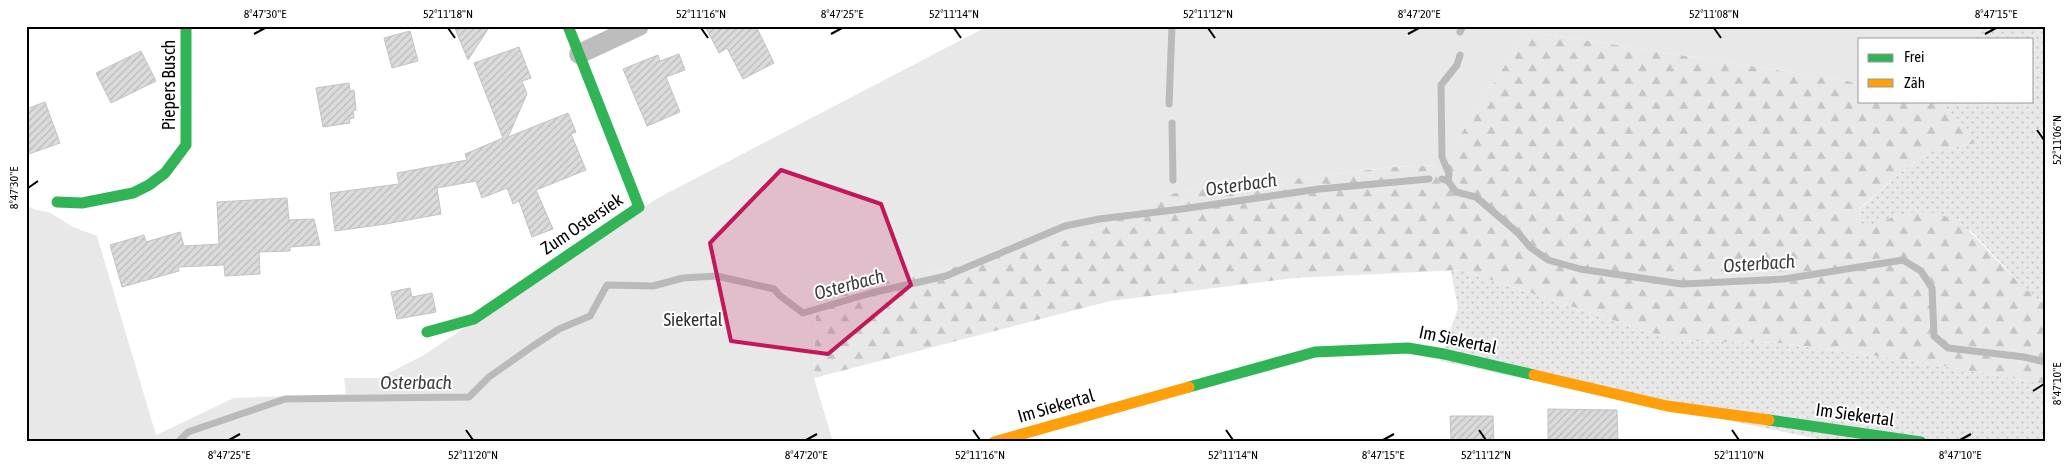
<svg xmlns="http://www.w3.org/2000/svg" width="2071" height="468" font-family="'Asap Condensed',sans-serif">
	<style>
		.grass { fill: url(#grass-dots) }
		.forest { fill: url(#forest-firs) }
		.park { fill: #e8e8e8 }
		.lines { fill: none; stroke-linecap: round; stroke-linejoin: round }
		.stream { stroke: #bababa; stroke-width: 7 }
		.building { fill: url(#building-hatch); stroke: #c3c3c3 }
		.street { stroke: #bdbdbd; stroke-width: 20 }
		.fast { stroke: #30b455; stroke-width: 11 }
		.slow { stroke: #ff9f0a; stroke-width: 11 }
		.marked { fill: #c2185b; fill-opacity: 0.2; stroke: #c2185b; stroke-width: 4; stroke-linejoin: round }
		.ticks { fill: none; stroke: #000; stroke-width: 2 }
		.labels { text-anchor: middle; stroke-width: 4; stroke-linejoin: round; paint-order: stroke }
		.street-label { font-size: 18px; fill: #000; stroke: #fff }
		.park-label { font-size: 18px; fill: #2c2c2c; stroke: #fff }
		.water-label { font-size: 19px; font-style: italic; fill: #3d3d3d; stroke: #fff }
		.neatline { fill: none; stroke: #000; stroke-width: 2 }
		.ticks-label { font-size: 12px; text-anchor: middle; fill: #000 }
	</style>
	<defs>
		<pattern id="grass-dots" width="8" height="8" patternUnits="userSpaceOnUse" patternTransform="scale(1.25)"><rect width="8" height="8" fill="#e8e8e8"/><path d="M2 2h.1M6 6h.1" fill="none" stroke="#c5c5c5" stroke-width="1.8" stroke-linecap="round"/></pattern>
		<pattern id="forest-firs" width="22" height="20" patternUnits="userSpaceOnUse" patternTransform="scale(1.25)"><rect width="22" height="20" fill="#e8e8e8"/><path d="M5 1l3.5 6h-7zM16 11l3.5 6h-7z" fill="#c5c5c5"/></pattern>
		<pattern id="building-hatch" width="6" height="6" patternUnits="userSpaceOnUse" patternTransform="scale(1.25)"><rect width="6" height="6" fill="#dbdbdb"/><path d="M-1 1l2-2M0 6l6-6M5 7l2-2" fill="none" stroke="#bababa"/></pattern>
	</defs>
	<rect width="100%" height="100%" fill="#fff"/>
	<g class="grass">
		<path d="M1983 26H2045V305L2028 292 1971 231 1858 230 1860 209 1901 172 1932 151 1976 143 1940 101H2032V39H1975Z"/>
		<path d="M1461 270 1677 341 1780 343 1914 361 2045 384V442H1833L1440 361 1458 308 1451 271Z"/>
	</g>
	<path class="forest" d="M1527 31 1860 83V101H1940L1977 143 1932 151 1901 172 1860 208 1858 229C1875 225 1892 216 1910 213 1951 206 1972 233 1997 260 2012 276 2027 291 2045 305V384L1914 361 1780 343 1677 341 1461 270 1294 278 1110 301 814 378 816 296 987 260 1089 234 1169 194 1257 179 1283 180 1392 167 1441 165Z"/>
	<path class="park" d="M988 26H1983L1975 39H1860V83L1527 31 1441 165 1392 167 1283 180 1257 179 1169 194 1089 234 987 260 816 296 814 378 833 442H26V205L36 210 49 212 73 227 97 236 156 435 234 398 346 394 344 378H379L424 355 656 199Z"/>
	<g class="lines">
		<g class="stream">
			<path d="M1460 32 1463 26"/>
			<path d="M1169 104 1172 26"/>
			<path d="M1172 123 1173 180"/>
			<path d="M1442 179 1448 181 1456 192 1476 197 1518 233 1530 247 1548 260 1580 269 1682 284 1784 279 1903 260 1921 271 1932 288 1934 336 1948 348 2024 357 2045 362"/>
			<path d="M1448 181 1449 174 1442 157 1441 85 1457 65 1460 55"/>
			<path d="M178 442 188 432 285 399 469 397 489 377 533 346 559 329 590 316 607 285 653 286 683 278 717 276 774 289 779 295 803 313 871 293 946 276 1065 226 1099 219 1182 209 1319 189 1429 179"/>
		</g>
	</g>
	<g class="building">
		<path d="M454 26H490L468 60Z"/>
		<path d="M705 26H756L774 63 743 79 727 48 719 53Z"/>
		<path d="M410 31 418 61 392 68 384 38Z"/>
		<path d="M519 47 531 78 522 81 527 94 508 137 568 113 576 132 571 134 586 170 536 190 553 229 532 237 519 201 513 204 507 188 482 198 476 181 437 188 441 214 386 224 335 231 330 193 399 184 397 173 467 160 465 154 503 138 474 63Z"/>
		<path d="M141 51 156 81 111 103 96 73Z"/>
		<path d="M679 54 685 70 666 77 680 112 647 126 623 69 658 55 660 61Z"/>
		<path d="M349 83 350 91 354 90 356 110 353 111 354 118 349 119 350 123 323 127 316 88Z"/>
		<path d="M45 102 60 143 26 155V109Z"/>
		<path d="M287 198 289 220 314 219 320 245 290 247V251L259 252 260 274 225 276 224 265 178 267 179 271 122 287 110 245 144 235 146 242 180 232 184 246 219 244 217 202Z"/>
		<path d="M410 288 412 297 432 293 436 312 397 319 391 292Z"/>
		<path d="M1548 409 1617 410 1618 442H1548Z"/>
		<path d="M1450 416H1493L1494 442H1451Z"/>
	</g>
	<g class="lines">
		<path class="street" d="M579 54 639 26"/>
		<g class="fast">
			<path d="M57 202 82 203 133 193 149 185 165 173 186 145V26"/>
			<path d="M427 332 474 319 639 207 568 26"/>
			<path d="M1189 387 1315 352 1408 348 1444 354 1534 375"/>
			<path d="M1769 420 1921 442"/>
		</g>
		<g class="slow">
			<path d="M1534 375 1667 406 1769 420"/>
			<path d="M994 442 1189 387"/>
		</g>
	</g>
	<path class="marked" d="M781 170 881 204 911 285 828 354 731 341 710 243Z"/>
	<path class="ticks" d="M448 28 455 38M701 28 708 38M954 28 961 38M1208 28 1215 38M1714 28 1721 38M254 34 265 28M831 34 842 28M1408 34 1419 28M1985 34 1996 28M2037 130 2044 140M28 188 38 181M2033 391 2044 384M466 430 473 440M973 430 980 440M1226 430 1233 440M1479 430 1486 440M1732 430 1739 440M229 440 240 434M806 440 817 434M1383 440 1394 434M1960 440 1971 434"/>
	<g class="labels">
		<g class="street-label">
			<text transform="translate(169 85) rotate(-90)" y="6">Piepers Busch</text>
			<text transform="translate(582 224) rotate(-34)" y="6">Zum Ostersiek</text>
			<text transform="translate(1458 340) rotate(12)" y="6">Im Siekertal</text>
			<text transform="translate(1056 406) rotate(-16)" y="6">Im Siekertal</text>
			<text transform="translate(1855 415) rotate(8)" y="6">Im Siekertal</text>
		</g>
		<g class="park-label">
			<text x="693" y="326">Siekertal</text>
		</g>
		<g class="water-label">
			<text transform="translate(1241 184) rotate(-8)" y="7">Osterbach</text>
			<text transform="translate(1759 263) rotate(-4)" y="7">Osterbach</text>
			<text transform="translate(849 284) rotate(-15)" y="7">Osterbach</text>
			<text x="416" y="389">Osterbach</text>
		</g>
	</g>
	<rect width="2071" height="468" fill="none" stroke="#ffffff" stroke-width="55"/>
	<rect x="1858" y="38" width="175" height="65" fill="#ffffff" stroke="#999999"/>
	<rect x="1868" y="54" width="25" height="8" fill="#30b455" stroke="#999999"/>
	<text x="1904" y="62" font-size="15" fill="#000000">Frei</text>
	<rect x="1868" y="79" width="25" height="8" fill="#ff9f0a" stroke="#999999"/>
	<text x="1904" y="88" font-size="15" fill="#000000">Zäh</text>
	<rect x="28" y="28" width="2016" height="412" class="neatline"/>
	<g class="ticks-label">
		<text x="265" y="18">8°47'30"E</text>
		<text x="448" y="18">52°11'18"N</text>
		<text x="701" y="18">52°11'16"N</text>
		<text x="842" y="18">8°47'25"E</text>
		<text x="954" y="18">52°11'14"N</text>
		<text x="1208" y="18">52°11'12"N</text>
		<text x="1419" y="18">8°47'20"E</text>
		<text x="1714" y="18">52°11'08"N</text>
		<text x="1996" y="18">8°47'15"E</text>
		<text transform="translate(2057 140) rotate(-90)" y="4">52°11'06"N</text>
		<text transform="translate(14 188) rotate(-90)" y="4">8°47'30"E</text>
		<text transform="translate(2057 384) rotate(-90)" y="4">8°47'10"E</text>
		<text x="229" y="459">8°47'25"E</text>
		<text x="473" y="459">52°11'20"N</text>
		<text x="806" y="459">8°47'20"E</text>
		<text x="980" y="459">52°11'16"N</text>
		<text x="1233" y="459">52°11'14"N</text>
		<text x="1383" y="459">8°47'15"E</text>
		<text x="1486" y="459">52°11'12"N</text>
		<text x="1739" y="459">52°11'10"N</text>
		<text x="1960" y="459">8°47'10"E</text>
	</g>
</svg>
